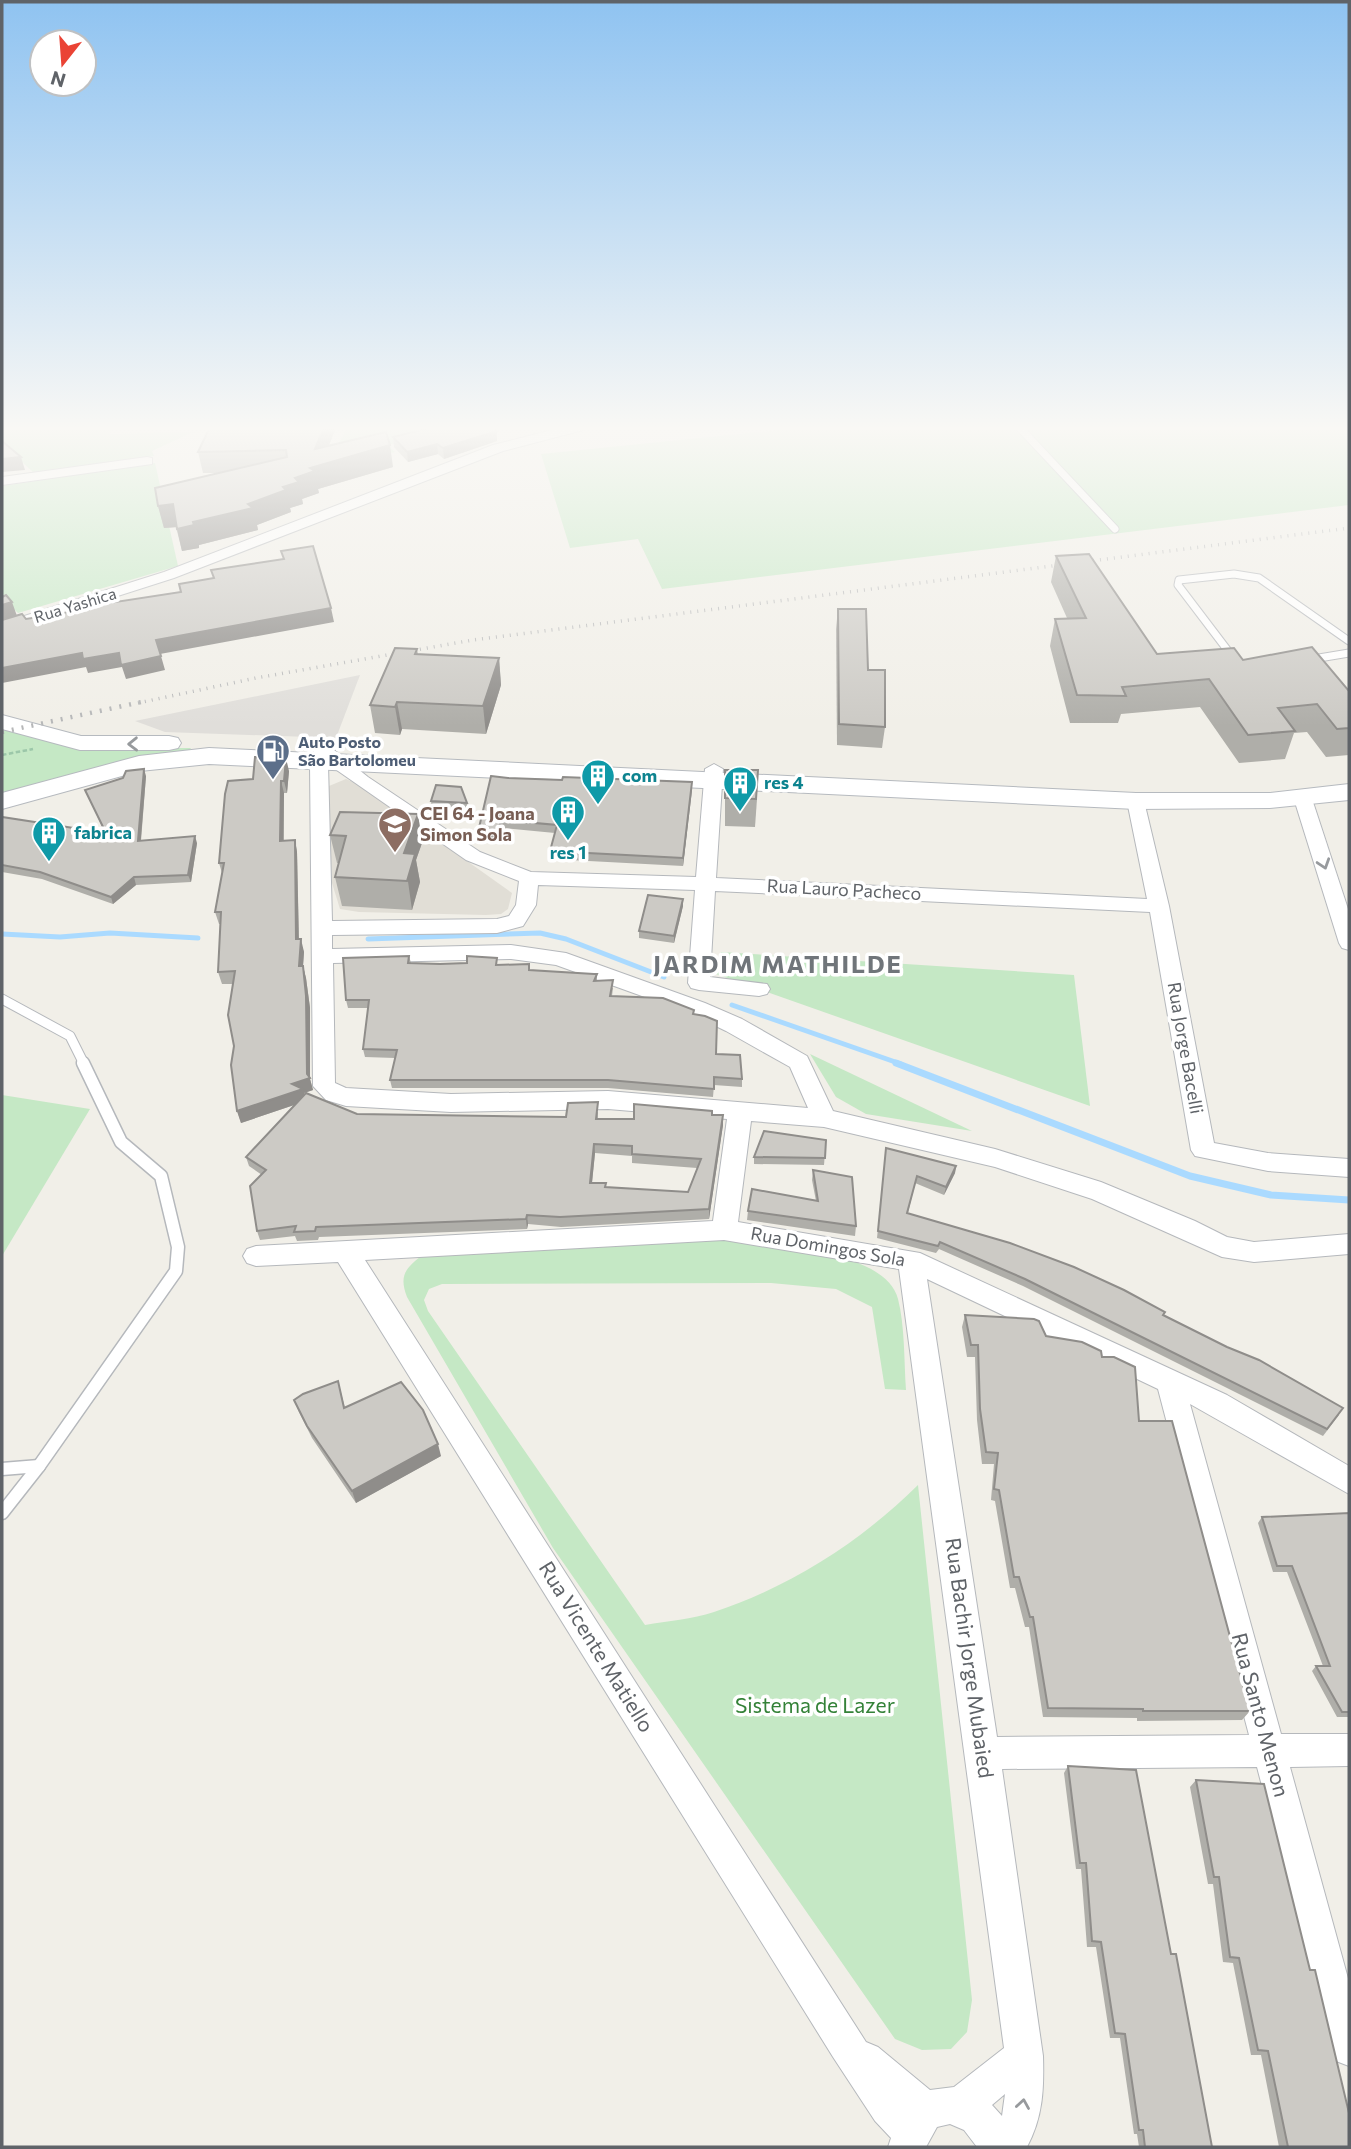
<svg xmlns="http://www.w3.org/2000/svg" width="1351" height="2149" font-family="Commissioner,sans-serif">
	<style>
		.industrial { fill: #e0deda }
		.education { fill: #e1ded6 }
		.green { fill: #c5e8c5 }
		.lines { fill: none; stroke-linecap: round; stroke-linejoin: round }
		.stream-far1 { stroke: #aadaff; stroke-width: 5 }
		.stream { stroke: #aadaff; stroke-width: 7 }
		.service-far2-casing { stroke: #b5b8bc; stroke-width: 9 }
		.service-far1-casing { stroke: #b5b8bc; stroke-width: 11 }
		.service-casing { stroke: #b5b8bc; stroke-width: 15 }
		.minor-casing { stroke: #b5b8bc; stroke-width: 2 }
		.secondary-casing { stroke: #b6babf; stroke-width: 2 }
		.path { stroke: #9cc7a9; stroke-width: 2.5; stroke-dasharray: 4.5 2.5; stroke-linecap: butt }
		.service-far2 { stroke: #fff; stroke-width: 7 }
		.service-far1 { stroke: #fff; stroke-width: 9 }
		.service { stroke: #fff; stroke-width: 12 }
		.minor { fill: #fff; fill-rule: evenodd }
		.secondary { fill: #fff; fill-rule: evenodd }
		.rail-far1 { stroke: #b6b7b8; stroke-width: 3.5; stroke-dasharray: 1 6; stroke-linecap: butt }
		.rail { stroke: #b6b7b8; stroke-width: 4.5; stroke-dasharray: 2 8; stroke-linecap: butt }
		.wall { fill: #afaea9; fill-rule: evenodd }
		.shaded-wall { fill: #8f8d8a }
		.building { fill: #cccac5; stroke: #8f8d8a; stroke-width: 2; fill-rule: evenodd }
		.oneway { stroke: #979a9d }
		.labels { text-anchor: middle; stroke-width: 7; stroke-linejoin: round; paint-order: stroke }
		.far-street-label { font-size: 16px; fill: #5f6368; stroke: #fff }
		.far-service-label { font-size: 16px; font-weight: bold; fill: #4e5e75; stroke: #fff; text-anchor: start }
		.culture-label { font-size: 18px; font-weight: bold; fill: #0d838f; stroke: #fff; text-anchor: start }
		.education-label { font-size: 18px; font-weight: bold; fill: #785e54; stroke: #fff; text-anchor: start }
		.street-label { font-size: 18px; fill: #5f6368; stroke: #fff }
		.near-street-label { font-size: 21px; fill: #5f6368; stroke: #fff }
		.near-park-label { font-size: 21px; fill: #348238; stroke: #fff }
		.district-label { font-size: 24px; font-weight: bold; letter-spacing: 2px; fill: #70757a; stroke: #fff }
	</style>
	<rect width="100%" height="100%" fill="#f1efe8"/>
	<path class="industrial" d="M360 675 336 738 165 732 135 721Z"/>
	<path class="education" d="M346 779 360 785 512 893 508 909 501 914 486 915 359 912 340 909 332 883 328 793 329 786Z"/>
	<g class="green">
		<path d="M2 426H114L110 434 193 432 152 451 154 456 33 472 2 444Z"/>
		<path d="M348 426H483L387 445 395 452 325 469Z"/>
		<path d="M819 426H1349V505L662 589 638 539 570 548 541 454Z"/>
		<path d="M155 463 178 566 18 613 2 598V486Z"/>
		<path d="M2 727 77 748H191L188 752 2 796Z"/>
		<path d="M721 952 1074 975 1090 1106 716 974Z"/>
		<path d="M810 1054 972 1131 866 1114 836 1097Z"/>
		<path d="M2 1095 90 1109 2 1256Z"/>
		<path d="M711 1240C755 1242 885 1247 898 1299 905 1326 904 1362 906 1390L885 1389 872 1307 836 1289 771 1283 442 1284 429 1289 424 1300 428 1311 645 1625C668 1621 692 1619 714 1612 792 1586 860 1542 918 1485L972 2000 967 2032 951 2049 922 2050 895 2039 553 1548 407 1297C399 1276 405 1269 421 1256Z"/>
	</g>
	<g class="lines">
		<g class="stream-far1">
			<path d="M2 934 60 937 110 933 198 938"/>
			<path d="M368 939 540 933 566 939 664 977"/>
			<path d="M732 1005 901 1064"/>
		</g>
		<path class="stream" d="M896 1063 1190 1176 1271 1195 1349 1200"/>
		<g class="service-far2-casing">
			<g id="service-far2">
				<path d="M1018 426 1115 529"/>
				<path d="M1235 660 1178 585 1179 580 1234 574 1259 578 1349 641"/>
				<path d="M1307 660 1349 653"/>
			</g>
		</g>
		<g class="service-far1-casing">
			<path id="service-far1" d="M2 999 70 1036 84 1064"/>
		</g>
		<g class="service-casing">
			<g id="service">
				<path d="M2 1469 39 1466"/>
				<path d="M2 1513 39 1466 176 1271 178 1247 161 1176 121 1142 83 1063"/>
			</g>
		</g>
		<g class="minor-casing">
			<g id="minor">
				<path d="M568 426H589L587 429 503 451 174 578 2 633V623L164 572 493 445Z"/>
				<path d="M147 457 152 458V464L2 485V477Z"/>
				<path d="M323 745 329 746 368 777 480 852 531 872 696 877 705 769 714 764 723 769 716 878 1147 899 1127 801 1136 795 1143 797 1169 906 1214 1143 1268 1153 1349 1159V1177L1268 1171 1195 1156 1191 1150 1150 912 715 891 710 977 767 984 770 989 767 994 759 996 699 990 691 988 688 983 695 890 538 885 536 905 523 926 497 933 332 935V949L511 945 566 953 705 1003 742 1019 807 1056 833 1111 995 1149 1101 1182 1195 1221 1227 1237 1254 1242 1349 1234V1254L1254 1262 1222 1257 1092 1199 995 1167 824 1127 751 1121 738 1222 920 1253 1227 1395 1349 1466V1494L1190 1404 1281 1734H1349V1766L1290 1767 1349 1982V2066L1336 2061 1331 2048 1257 1767 1002 1769 1043 2056C1044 2089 1043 2117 1027 2147H977L964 2130 950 2124 937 2127 926 2147H888L891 2138 875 2121 833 2057 338 1262 256 1266 247 1263 243 1256 247 1249 256 1246 713 1221 727 1119 608 1109 451 1112 346 1106 326 1100 313 1086 310 764 314 750ZM328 764 466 860 519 881 516 905 509 916 497 919 332 921ZM511 959 556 965 689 1013 726 1031 790 1067 808 1108 608 1091 451 1094 346 1088 335 1083 333 963ZM724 1240 899 1269 1004 2048 954 2087 930 2090 878 2047 866 2042 365 1260ZM927 1279 1158 1389 1249 1735 997 1737ZM1005 2094 1002 2116 992 2105Z"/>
				<path d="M1303 793 1312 799 1349 912V950L1342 948 1339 943 1294 799Z"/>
			</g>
		</g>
		<g class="secondary-casing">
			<g id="secondary">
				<path d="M2 715 81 736H169L178 738 181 743 178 748 169 750H80L2 729Z"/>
				<path d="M209 748 1136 793H1270L1349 784V800L1270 808 1136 809 209 764 140 771 2 809V793L139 756Z"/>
			</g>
		</g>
		<path class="path" d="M2 755 33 749"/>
		<use href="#service-far2" class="service-far2"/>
		<use href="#service-far1" class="service-far1"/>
		<use href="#service" class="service"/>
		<use href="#minor" class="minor"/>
		<use href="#secondary" class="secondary"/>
		<path class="rail-far1" d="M138 703 256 678 473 640 1349 528"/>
		<path class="rail" d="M2 732 146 701"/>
	</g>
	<g class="wall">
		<path d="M211 425H337L329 445 393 467 318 489 319 493 302 499 303 504 290 508 291 512 257 525 258 530 199 545V548L182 551 176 527 164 528 158 506 218 473H203L198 452Z"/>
		<path d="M393 437 497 441 444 459 438 454 408 462 394 447Z"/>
		<path d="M1056 556 1157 654 1243 660 1349 691V755L1326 757 1307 732 1294 733 1285 759 1239 763 1200 707 1121 714 1118 723H1070L1050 646 1055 619 1067 618 1051 582Z"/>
		<path d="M838 609 868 670 885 727 882 748 837 745 836 629Z"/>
		<path d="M417 649 418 654 499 658 501 685 486 734 402 729 400 735 375 733 370 705Z"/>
		<path d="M725 770 757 799 755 827 725 826Z"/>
		<path d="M289 771 287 793H284V841L295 840 297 852 299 939 304 952 303 966 306 978 310 1008V1079L313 1090 304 1093 305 1095 357 1114 566 1117 598 1112V1119H634L712 1115 723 1125 709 1219 561 1227 528 1224 527 1229 319 1237 318 1240 297 1241 295 1236 260 1240 257 1231 262 1175 249 1166 246 1157 294 1105 241 1123 237 1111 234 1046 233 984H222L218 972 220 924H219L215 912 222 873 219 863 253 779ZM595 1153 632 1156V1163L697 1168 688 1192 607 1187 592 1183Z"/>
		<path d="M146 776 141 841 197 843 191 882 136 885 113 904 42 879 2 872V817L105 833 85 790Z"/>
		<path d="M508 778 692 782 683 866 551 859 550 851 555 833 502 828 498 842 479 841 478 832Z"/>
		<path d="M431 801 467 803 469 818 433 815Z"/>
		<path d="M418 814 422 843 416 860 420 882 412 910 342 906 335 877 339 863H337L330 835Z"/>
		<path d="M683 899V906L674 943 639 938V931Z"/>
		<path d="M409 956 411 963 498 965 530 970 597 974V981L613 988 612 996 694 1010V1015L716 1054 742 1079V1087L714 1085 713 1097 608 1088H392L390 1080 395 1058 365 1057 363 1049 368 1008H348L346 1000Z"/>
		<path d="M826 1140 824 1165 754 1164V1157Z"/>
		<path d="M886 1148 956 1166 955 1173 944 1195 915 1183 908 1213 1163 1315 1339 1415 1323 1436 1023 1286 939 1249 936 1253 877 1238Z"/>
		<path d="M813 1170 856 1226 855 1236 747 1220 748 1211 816 1201 812 1180Z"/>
		<path d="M965 1315 1046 1336 1102 1357 1139 1421 1250 1711 1242 1720 1137 1721V1718L1043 1717 1029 1627H1025L1015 1588H1010L995 1501 991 1500 994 1464H982L977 1420 975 1357H967L962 1327Z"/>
		<path d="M338 1381 345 1408 441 1456 356 1503 312 1438 299 1412 294 1400Z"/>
		<path d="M1349 1513V1717H1337L1312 1671 1316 1666H1323L1287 1572H1273L1258 1523 1262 1517Z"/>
		<path d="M1068 1766 1171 1954 1212 2147H1139L1137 2134H1134L1120 2038H1110L1096 1947H1087L1081 1869H1076L1064 1773Z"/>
		<path d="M1196 1780 1349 2147H1279L1261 2055H1251L1233 1963 1223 1962 1213 1884H1208L1190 1787Z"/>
	</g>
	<g class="shaded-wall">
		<path d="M325 425H337L321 465 390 445 393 467 318 489 319 493 302 499 303 504 290 508 291 512 257 525 258 530 199 545V548L182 551 177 529 193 522 248 504 283 487 310 468 315 449Z"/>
		<path d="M497 431V441L444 459 443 448Z"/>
		<path d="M437 444 438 454 408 462 407 452Z"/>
		<path d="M21 457 25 470 2 472V459Z"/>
		<path d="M173 504 178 527 164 528 158 506Z"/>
		<path d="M12 602 17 616 2 621V605Z"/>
		<path d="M331 608 334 622 160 654 156 640Z"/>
		<path d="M82 653H119L161 656 165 670 126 679 122 667 88 673 86 667 2 683V668Z"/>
		<path d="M499 658 501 685 486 734 483 706Z"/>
		<path d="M397 702 402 729 400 735 395 707Z"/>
		<path d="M286 758 289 771 287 793 284 781Z"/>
		<path d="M144 769 146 776 140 849 138 841Z"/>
		<path d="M281 781 284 793 283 853 280 841Z"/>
		<path d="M692 782V790L683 866V858Z"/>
		<path d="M418 814 422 843 416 860 420 882 412 910 404 853Z"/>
		<path d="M501 820 502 828 498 842 497 834Z"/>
		<path d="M195 836 197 843 191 882 188 875Z"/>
		<path d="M295 840 297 852 299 951 296 939Z"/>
		<path d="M134 877 136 885 113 904 111 897Z"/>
		<path d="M683 899V906L674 943V936Z"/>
		<path d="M301 939 304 952 303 966 306 978 310 1008V1079L313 1090 304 1093 306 1101 241 1123 237 1111 292 1084 307 1074 299 966Z"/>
		<path d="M723 1115V1125L709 1219V1209Z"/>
		<path d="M594 1144 595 1153 591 1192 590 1183Z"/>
		<path d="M956 1166 955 1173 944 1195 946 1187Z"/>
		<path d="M527 1215 528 1224 527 1229 526 1219Z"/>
		<path d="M438 1444 441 1456 356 1503 352 1491Z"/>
	</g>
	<g class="building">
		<path d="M211 425H325L315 449 386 432 390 445 310 468 315 471 295 478 299 482 283 487 286 490 248 504 253 508 193 522 194 525 177 529 173 504 158 506 155 488 287 457 286 450 198 452Z"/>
		<path d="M441 425H489L497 431 443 448 437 444 407 452 393 437Z"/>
		<path d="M2 441 21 457 2 459Z"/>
		<path d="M313 546 331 608 156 640 161 656 121 665 119 653 83 659 82 653 2 668V620L22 614 26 619 76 611V608L181 592 179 584 214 578 211 570 284 559 281 551Z"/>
		<path d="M1089 554 1157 654 1234 648 1243 660 1312 647 1349 691V728L1337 729 1317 704 1278 708 1295 731 1248 735 1209 679 1122 687 1126 696 1077 695 1055 619 1086 618 1056 556Z"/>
		<path d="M6 595 12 602 2 605V597Z"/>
		<path d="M838 609H866L868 670H885V727L839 724Z"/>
		<path d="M395 648 417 649 415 654 499 658 483 706 397 702 395 707 370 705Z"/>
		<path d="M255 757 286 758 284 781H281L280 841 295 840 296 939H301L299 966H303L306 996 307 1074 310 1078 292 1084 303 1089 237 1111 231 1065 234 1046 228 1015 235 971 218 972 221 912H215L224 863H219L225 794 228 781 253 779Z"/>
		<path d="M144 769 138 841 195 836 188 875 134 877 111 897 40 872 2 865V817L106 833 85 790 123 778 126 771Z"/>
		<path d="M725 770H758L756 799 725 798Z"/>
		<path d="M491 776 508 778 562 780 563 777 692 782 683 858 550 851 557 825 501 820 497 834 478 832Z"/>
		<path d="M436 785 461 787 467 803 431 801Z"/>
		<path d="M340 812 418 814 404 853 415 854 407 881 335 877 346 836 330 835Z"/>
		<path d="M648 895 683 899 674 936 639 931Z"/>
		<path d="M409 956 408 963 440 964 467 963V956L497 958 496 965 529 964V970L594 974H597L594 981 613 980 610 996 663 998 694 1010 693 1014 705 1016 717 1021 716 1054 740 1055 742 1079 714 1077V1089L608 1080H390L397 1050 363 1049 369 1000H346L343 958Z"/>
		<path d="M306 1093 357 1114 566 1117 568 1103 598 1102 596 1119H634V1104L712 1111V1115H723L709 1209 560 1217 527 1215 526 1219 316 1227 315 1231 294 1232 296 1226 257 1231 250 1186 266 1170 246 1157ZM594 1144 632 1146V1154L701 1159 688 1192 605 1187 606 1183H590Z"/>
		<path d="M764 1131 826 1140 825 1158 754 1157Z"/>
		<path d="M886 1148 956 1166 946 1187 917 1176 907 1213 1010 1243 1074 1267 1124 1290 1165 1312 1163 1315 1227 1347 1259 1360 1343 1408 1327 1429 1025 1279 940 1242 938 1246 878 1231Z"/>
		<path d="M813 1170 852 1177 856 1226 748 1211 752 1189 818 1201Z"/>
		<path d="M965 1315 1034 1319 1039 1321 1046 1336 1082 1342 1101 1351 1102 1357H1114L1135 1367 1139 1421H1172L1250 1711H1143V1709L1048 1708 1033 1617H1030L1019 1577H1014L999 1490 994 1489 998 1453 986 1452 980 1409 978 1345H971Z"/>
		<path d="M338 1381 344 1408 401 1382 423 1410 438 1444 352 1491 307 1426 294 1400 303 1394Z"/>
		<path d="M1349 1513V1712H1342L1316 1666H1330L1292 1566H1277L1262 1517Z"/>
		<path d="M1068 1766 1136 1770 1171 1954H1176L1212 2147H1145L1143 2130H1139L1125 2034 1115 2033 1101 1942 1092 1941 1086 1863H1080Z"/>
		<path d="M1196 1780 1264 1784 1310 1970H1315L1349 2113V2147H1288L1268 2051 1258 2050 1239 1958 1230 1957 1219 1877H1214Z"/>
	</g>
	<defs><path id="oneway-chevron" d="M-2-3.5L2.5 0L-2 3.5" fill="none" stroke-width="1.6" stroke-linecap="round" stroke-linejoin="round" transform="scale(1.75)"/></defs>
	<g class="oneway">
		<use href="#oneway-chevron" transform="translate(133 744) rotate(179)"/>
		<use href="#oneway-chevron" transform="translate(1324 864) rotate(72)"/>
		<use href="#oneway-chevron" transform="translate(1023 2104) rotate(-81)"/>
	</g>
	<linearGradient id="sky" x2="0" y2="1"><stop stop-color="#8fc3f1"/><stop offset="0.59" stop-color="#f9f8f5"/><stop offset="1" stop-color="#f9f8f5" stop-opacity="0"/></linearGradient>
	<rect width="1351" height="726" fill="url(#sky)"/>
	<defs>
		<g id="fuel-pin" transform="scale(1.75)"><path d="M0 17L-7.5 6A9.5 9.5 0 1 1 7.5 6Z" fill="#5c6f8a" stroke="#fff"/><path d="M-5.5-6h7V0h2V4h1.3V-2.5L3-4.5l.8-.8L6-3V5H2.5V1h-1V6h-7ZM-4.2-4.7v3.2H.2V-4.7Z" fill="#fff"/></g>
		<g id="building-pin" transform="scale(1.75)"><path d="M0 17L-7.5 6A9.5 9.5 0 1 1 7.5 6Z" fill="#0f9aa8" stroke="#fff"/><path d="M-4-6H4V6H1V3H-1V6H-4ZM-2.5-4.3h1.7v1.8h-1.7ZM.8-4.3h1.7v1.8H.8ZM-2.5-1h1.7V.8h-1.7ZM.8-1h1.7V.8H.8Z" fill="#fff"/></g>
		<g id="school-pin" transform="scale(1.75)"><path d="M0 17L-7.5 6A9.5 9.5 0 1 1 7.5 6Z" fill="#8d6e63" stroke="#fff"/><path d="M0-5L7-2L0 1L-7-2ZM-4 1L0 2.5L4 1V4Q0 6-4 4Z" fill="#fff"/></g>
	</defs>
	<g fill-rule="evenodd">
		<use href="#fuel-pin" x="273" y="751"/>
		<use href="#building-pin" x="598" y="776"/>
		<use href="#building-pin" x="740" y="783"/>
		<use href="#building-pin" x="568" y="812"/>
		<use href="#school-pin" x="395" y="824"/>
		<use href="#building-pin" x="49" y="833"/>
	</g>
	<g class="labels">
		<g class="far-street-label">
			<text transform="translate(75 605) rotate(-17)" y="6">Rua Yashica</text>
		</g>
		<g class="far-service-label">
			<text x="298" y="748">Auto Posto<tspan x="298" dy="18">São Bartolomeu</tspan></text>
		</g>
		<g class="culture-label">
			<text x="622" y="782">com</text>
			<text x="764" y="789">res 4</text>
			<text x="74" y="839">fabrica</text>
			<text x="568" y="859" text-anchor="middle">res 1</text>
		</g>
		<g class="education-label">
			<text x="420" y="820">CEI 64 - Joana<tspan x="420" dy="21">Simon Sola</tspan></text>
		</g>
		<g class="street-label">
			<text transform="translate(844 890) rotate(3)" y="6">Rua Lauro Pacheco</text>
			<text transform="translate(1185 1048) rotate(80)" y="6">Rua Jorge Bacelli</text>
			<text transform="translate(828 1247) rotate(10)" y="6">Rua Domingos Sola</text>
		</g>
		<g class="near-street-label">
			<text transform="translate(596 1647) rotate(58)" y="7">Rua Vicente Matiello</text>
			<text transform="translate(969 1658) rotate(82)" y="7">Rua Bachir Jorge Mubaied</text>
			<text transform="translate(1260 1715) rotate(75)" y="7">Rua Santo Menon</text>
		</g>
		<g class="near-park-label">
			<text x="815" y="1713">Sistema de Lazer</text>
		</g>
		<g class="district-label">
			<text x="778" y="973">JARDIM MATHILDE</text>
		</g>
	</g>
	<rect width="1351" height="2149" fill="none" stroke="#5f6368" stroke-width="7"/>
	<g transform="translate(63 63) rotate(197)"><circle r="33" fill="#ffffff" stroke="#bfc1c3" stroke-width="2"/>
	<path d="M0-5L12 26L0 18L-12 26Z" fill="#ea4335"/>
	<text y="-10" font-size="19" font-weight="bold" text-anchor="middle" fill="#5f6368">N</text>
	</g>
</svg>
